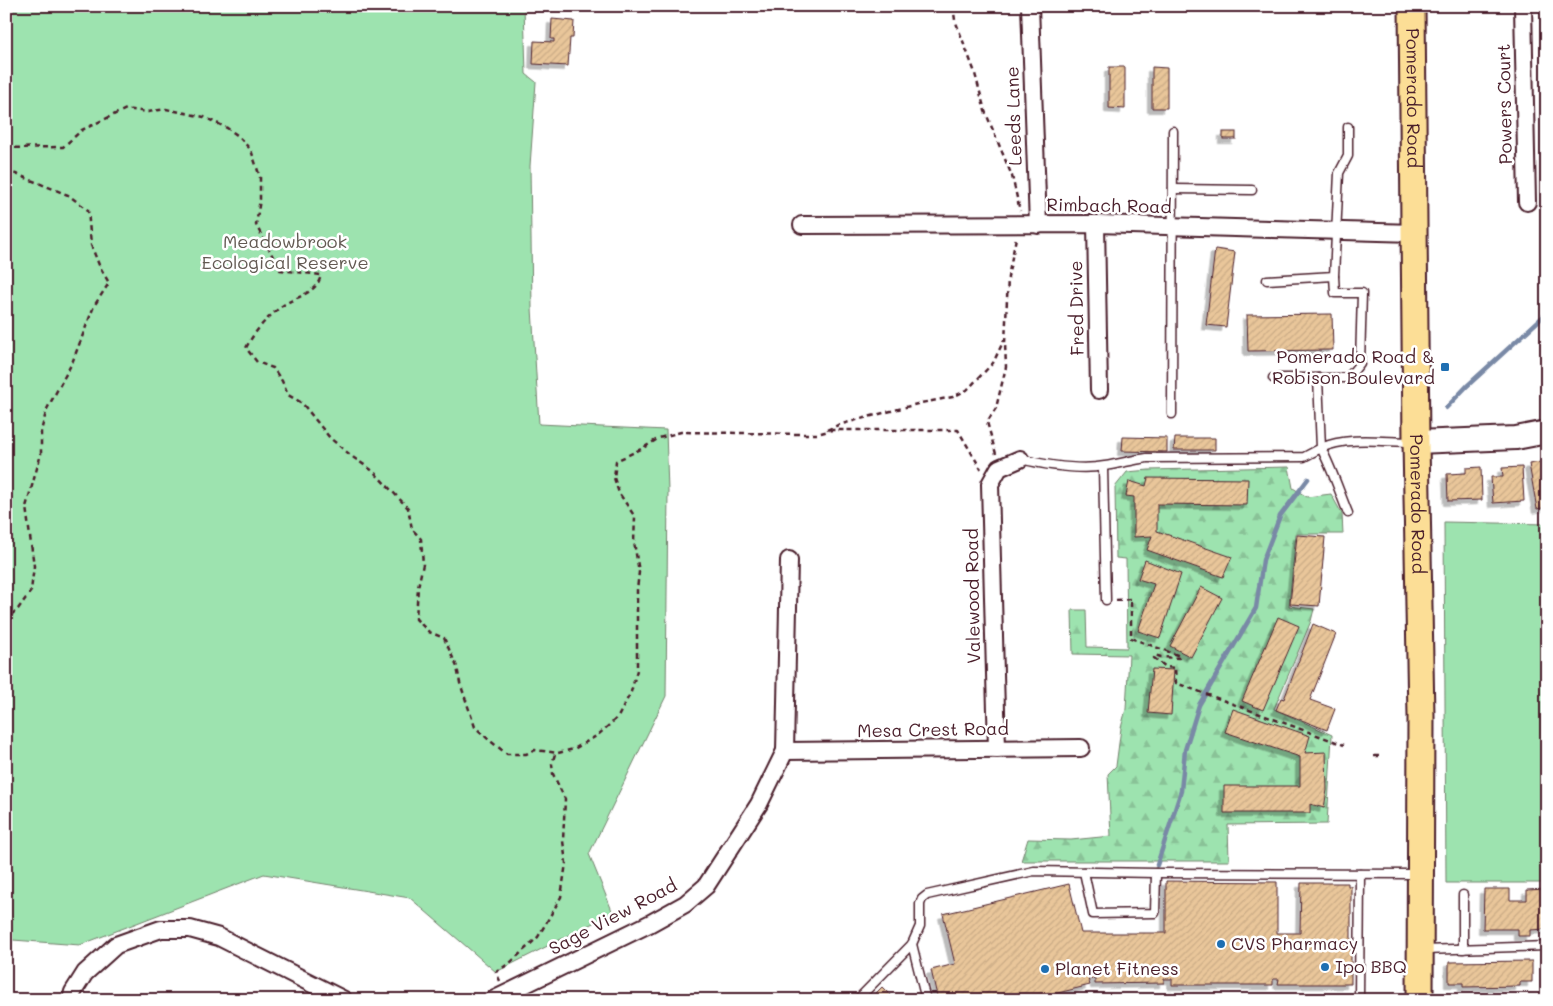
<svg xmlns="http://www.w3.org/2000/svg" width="1553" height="1006" font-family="Mali,sans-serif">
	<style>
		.green { fill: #9de3af; stroke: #74816d }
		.forest { fill: url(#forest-firs); stroke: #74816d }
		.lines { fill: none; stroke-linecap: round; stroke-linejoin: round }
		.stream { stroke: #7989a6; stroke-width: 4.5 }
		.building { fill: url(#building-hatch); stroke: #4a1f2b; filter: url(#shadow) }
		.lane-casing { stroke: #4a1f2b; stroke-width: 11 }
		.street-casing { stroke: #4a1f2b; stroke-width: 20 }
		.secondary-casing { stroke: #4a1f2b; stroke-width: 26 }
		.primary-casing { stroke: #4a1f2b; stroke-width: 29 }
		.path { stroke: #4a1f2b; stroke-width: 2.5; stroke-dasharray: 5 4; stroke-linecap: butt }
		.lane { stroke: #fff; stroke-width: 8 }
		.street { stroke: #fff; stroke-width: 16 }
		.secondary { stroke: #fff; stroke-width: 22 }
		.primary { stroke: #fcde96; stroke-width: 25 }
		.poi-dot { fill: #1f6fb2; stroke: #fff; stroke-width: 2 }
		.labels { text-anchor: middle; stroke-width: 5; stroke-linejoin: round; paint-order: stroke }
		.street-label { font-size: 18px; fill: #4a1f2b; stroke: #fff }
		.park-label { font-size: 18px; fill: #635a53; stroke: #fff }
		.poi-label { font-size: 18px; fill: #4a1f2b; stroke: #fff; text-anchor: start }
	</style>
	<defs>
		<pattern id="forest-firs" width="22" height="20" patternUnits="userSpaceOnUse" patternTransform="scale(1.25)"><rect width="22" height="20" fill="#9de3af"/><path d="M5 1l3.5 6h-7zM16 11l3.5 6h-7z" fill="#89c297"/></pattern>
		<pattern id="building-hatch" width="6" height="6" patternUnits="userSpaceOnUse" patternTransform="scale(1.25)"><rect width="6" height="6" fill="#e9c69a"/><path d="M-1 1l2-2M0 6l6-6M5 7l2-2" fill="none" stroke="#c9aa85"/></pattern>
		<filter id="shadow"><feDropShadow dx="-4.5" dy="4.5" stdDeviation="0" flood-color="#0004"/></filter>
	</defs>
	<rect width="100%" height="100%" fill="#fff"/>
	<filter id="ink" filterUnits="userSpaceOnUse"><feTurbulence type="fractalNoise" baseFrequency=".02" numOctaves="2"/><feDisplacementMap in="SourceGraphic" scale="10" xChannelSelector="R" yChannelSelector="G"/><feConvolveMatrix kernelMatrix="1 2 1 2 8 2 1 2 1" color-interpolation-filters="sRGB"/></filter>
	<g filter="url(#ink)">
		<g class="green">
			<path d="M6 6H524L526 74 536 82 530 166 532 308 539 424 666 430 668 491 666 696 589 854 613 913 496 972 410 898 264 874 80 945 13 940 6 945Z"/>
			<path d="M1444 522 1547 524V883H1446Z"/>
		</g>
		<path class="forest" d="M1289 467 1293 488 1307 497 1331 494 1342 514 1343 534H1296L1289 606 1314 609 1311 621 1274 709 1332 735 1327 824 1228 825 1229 861H1021L1028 839 1071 840 1111 836 1108 774 1116 766 1121 728 1126 709 1129 655 1073 654 1072 610H1086L1087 647 1127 648 1126 559 1116 558 1115 487 1127 472 1149 470Z"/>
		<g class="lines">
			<g class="stream">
				<path d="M1446 408 1467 386 1547 313"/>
				<path d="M1157 865 1181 791 1185 750 1199 705 1256 608 1263 560 1280 516 1308 479"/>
			</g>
		</g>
		<g class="building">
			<path d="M552 19 574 21 573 38H570L568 66 533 64 534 41 554 42V39H551Z"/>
			<path d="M1109 67H1125V109L1109 108Z"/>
			<path d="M1152 67 1167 68V108H1152Z"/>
			<rect x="1223" y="132" width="13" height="7"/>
			<path d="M1215 249 1235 252 1226 327 1206 325Z"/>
			<path d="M1332 314 1333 350 1248 351 1247 315Z"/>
			<path d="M1123 437 1167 438V452L1122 451Z"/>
			<path d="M1175 438H1215V450H1174Z"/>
			<path d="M1546 461 1547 507 1537 509 1529 464Z"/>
			<path d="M1481 467 1482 500 1448 501 1447 474 1466 473V468Z"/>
			<path d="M1522 467 1524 501 1493 503 1491 477H1503L1502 468Z"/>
			<path d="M1148 478 1248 479 1247 505 1157 504V531L1232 557 1223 577 1147 550 1152 536 1134 537V497L1126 496 1129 481 1146 486Z"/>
			<path d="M1297 535 1325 537 1319 606 1290 604Z"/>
			<path d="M1145 560 1181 574 1160 638 1138 631 1154 584 1138 579Z"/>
			<path d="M1201 587 1222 598 1191 657 1170 646Z"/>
			<path d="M1278 617 1299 626 1263 710 1242 701Z"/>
			<path d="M1313 624 1336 634 1310 700 1335 709 1327 730 1276 710 1281 698 1284 699Z"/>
			<path d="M1152 669 1174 670 1171 715 1148 713Z"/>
			<path d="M1233 709 1310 736 1305 753 1326 752 1327 790 1324 808 1310 804V813H1224V786H1300V757L1225 732Z"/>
			<path d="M1166 881 1277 882V933H1300L1301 883H1348V886H1351V984H1278L1279 979H1273V985H1172V979H1164V983L1095 984V978L1088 979 1090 985 1030 1000H938L931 970 955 964 943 914 1069 884 1081 933H1166Z"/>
			<path d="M1484 889H1510V900H1527V890L1547 889V929L1530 930V936H1518V929H1483Z"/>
			<path d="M1532 961V982H1520V986L1463 987V983H1449V962Z"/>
			<path d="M882 987 895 1000H869Z"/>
		</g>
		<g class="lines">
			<g class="lane-casing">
				<g id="lane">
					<path d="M1173 189 1252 190"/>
					<path d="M1267 280 1334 276 1339 173 1348 156V127"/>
					<path d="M1273 378H1348L1360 363 1362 293H1335L1334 276"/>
					<path d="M1172 414 1173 131"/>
					<path d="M1020 459C1046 465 1078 471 1105 466 1119 464 1132 460 1147 458L1304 457 1321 448 1318 378"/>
					<path d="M1103 467 1106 600"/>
					<path d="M1348 513C1339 491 1332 469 1321 448 1348 436 1383 442 1412 442"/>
					<path d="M1084 872 1093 914 1155 913 1156 873"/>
					<path d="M912 944 926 1000"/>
					<path d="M1463 949V895"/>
					<path d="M1424 950 1547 946"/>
					<path d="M857 1000 912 944 920 926V904L922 899 927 895 1034 871 1156 873 1418 874"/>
					<path d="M1359 1000 1360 874"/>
				</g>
			</g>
			<g class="street-casing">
				<g id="street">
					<path d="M1030 6 1038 225"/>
					<path d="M1523 6 1527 202"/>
					<path d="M1096 224 1099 390"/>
					<path d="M802 225 1096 224 1414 233"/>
					<path d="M997 749 990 484 999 468 1020 459"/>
					<path d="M785 751 1081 748"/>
					<path d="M71 1000 73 992 85 973 116 945 161 929H190L219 937 344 1000"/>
					<path d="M493 1000 649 924 685 904 706 886 759 804 785 751 789 560"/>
				</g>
			</g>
			<g class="secondary-casing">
				<path id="secondary" d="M1416 442 1516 438 1547 432"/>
			</g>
			<g class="primary-casing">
				<g id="primary">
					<path id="s1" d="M1412 6 1416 442 1421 716 1420 1000"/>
				</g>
			</g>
			<g class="path">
				<path d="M953 6 955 20 974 70 985 111 1012 176 1020 211"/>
				<path d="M6 148 63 147 82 130 126 109 148 112 166 109 204 117 227 128 237 135 251 150 260 177V199L256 225 280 270 321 275C317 294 296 296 282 306 267 318 255 330 246 348L257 362 273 368 282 381 288 395 302 403 330 438 354 458 373 471 408 508 412 529 421 539 423 564 418 587 416 619 429 632 444 638 457 667 460 683 475 727 489 740 507 754H526L535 750 558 753 574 749 598 735 618 717 631 692 637 670V590L639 572 634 542 635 517 619 493 614 478 616 461 643 448 659 438 681 432 801 434H817L832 430H958L981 469"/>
				<path d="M6 170 68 195 88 210 91 245 99 265 109 283 94 306 72 363 47 409 41 431V454L26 507 34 566 31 591 18 609 6 619"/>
				<path d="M827 430 838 425 921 403 953 397 967 390 993 363 1004 340"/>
				<path d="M996 454 987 422 996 408 1006 367 1005 343 1008 277 1016 238"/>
				<path d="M1116 600 1131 599V638L1180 656 1179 658 1161 657 1155 655 1154 658 1166 667 1175 668 1176 683 1344 745"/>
				<path d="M1374 756H1382"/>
				<path d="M500 981 496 972 510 963 538 937 561 897 566 863 563 841 565 799 553 774 552 764 555 754"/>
			</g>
			<use href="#lane" class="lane"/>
			<use href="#street" class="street"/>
			<use href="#secondary" class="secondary"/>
			<use href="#primary" class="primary"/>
		</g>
	</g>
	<g class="poi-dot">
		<rect x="1440" y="362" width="10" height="10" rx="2.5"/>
		<circle cx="1221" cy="944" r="5"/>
		<circle cx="1325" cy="967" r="5"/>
		<circle cx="1045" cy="969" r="5"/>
	</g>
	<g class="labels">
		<g class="street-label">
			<text dy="6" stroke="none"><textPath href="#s1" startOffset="92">Pomerado Road</textPath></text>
			<text transform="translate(1505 104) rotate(-91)" y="6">Powers Court</text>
			<text transform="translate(1014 116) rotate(-92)" y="6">Leeds Lane</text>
			<text transform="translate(1109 206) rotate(1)" y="6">Rimbach Road</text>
			<text transform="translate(1077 308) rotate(-91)" y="6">Fred Drive</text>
			<text dy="6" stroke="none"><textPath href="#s1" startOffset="498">Pomerado Road</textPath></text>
			<text transform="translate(973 596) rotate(-91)" y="6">Valewood Road</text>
			<text transform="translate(933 730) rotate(-1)" y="6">Mesa Crest Road</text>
			<text transform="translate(613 917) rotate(-28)" y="6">Sage View Road</text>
		</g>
		<g class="park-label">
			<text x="285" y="248">Meadowbrook<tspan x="285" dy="21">Ecological Reserve</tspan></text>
		</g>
		<g class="poi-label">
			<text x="1435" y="363" text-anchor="end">Pomerado Road &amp;<tspan x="1435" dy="21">Robison Boulevard</tspan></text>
			<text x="1231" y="950">CVS Pharmacy</text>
			<text x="1335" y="973">Ipo BBQ</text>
			<text x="1055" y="975">Planet Fitness</text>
		</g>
	</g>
	<rect width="1553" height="1006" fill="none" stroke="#fff" stroke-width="25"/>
	<rect x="12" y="12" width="1528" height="981" fill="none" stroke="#4a1f2b" stroke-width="2" filter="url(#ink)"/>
</svg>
